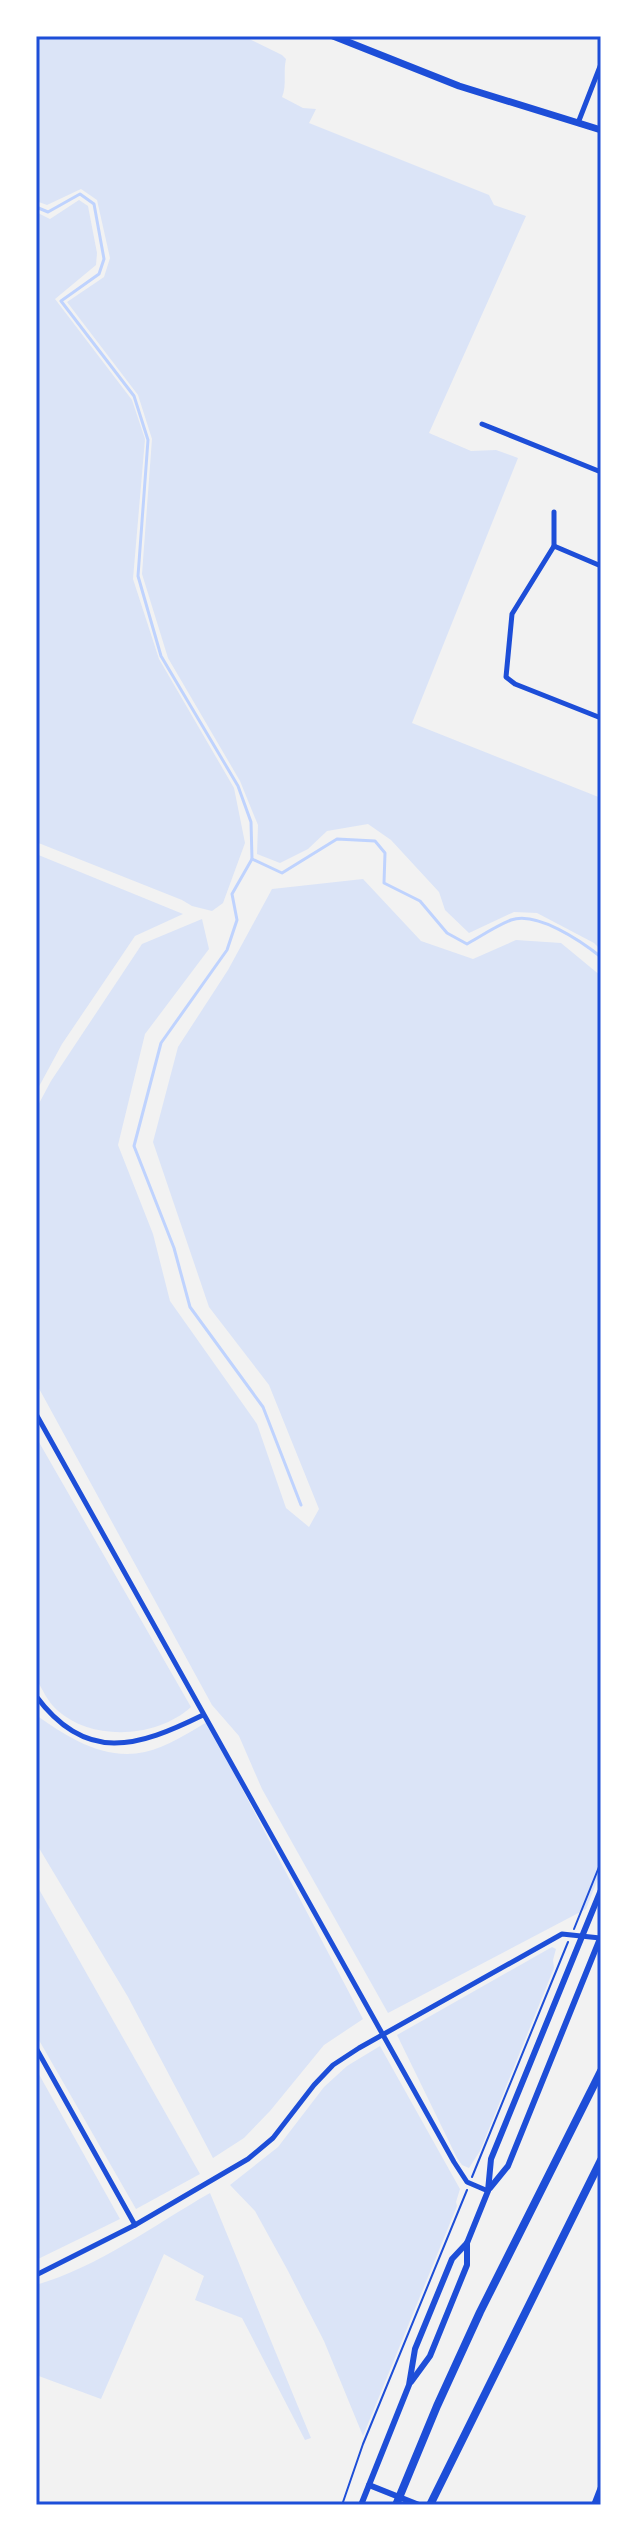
<svg xmlns="http://www.w3.org/2000/svg" width="637" height="2541" font-family="Jost,sans-serif">
	<style>
		.green { fill: #dbe4f7 }
		.lines { fill: none; stroke-linecap: round; stroke-linejoin: round }
		.stream { stroke: #bfd3fe; stroke-width: 3 }
		.path { stroke: #1d4ed8; stroke-width: 2 }
		.minor { stroke: #1d4ed8; stroke-width: 5 }
		.secondary { stroke: #1d4ed8; stroke-width: 6 }
		.primary { stroke: #1d4ed8; stroke-width: 7 }
		.motorway { stroke: #1d4ed8; stroke-width: 8 }
		.neatline { fill: none; stroke: #1d4ed8; stroke-width: 3 }
	</style>
	<rect width="100%" height="100%" fill="#f2f2f2"/>
	<g class="green">
		<path d="M38 36H243L282 55 286 59C283 72 287 85 282 97L303 108 316 109 309 123 489 195 494 205 526 216 429 433 471 451 496 450 518 458 412 723 601 798V950L594 943 537 913 514 912 469 933 445 910 439 892 391 840 368 824 327 831 308 849 280 863 257 854 258 825 253 813 240 781 168 658 142 574 152 439 138 395 67 302 104 277 110 258 97 200 81 189 47 205 36 201Z"/>
		<path d="M79 200 88 206 97 253 96 265 55 299 132 400 145 439 133 579 159 659 234 788 245 843 223 903 212 911 192 906 182 900 36 842V212L50 219Z"/>
		<path d="M36 854 183 914 135 936 62 1044 36 1092Z"/>
		<path d="M363 879 421 941 473 959 516 940 561 943 601 976V1871L586 1909 388 2013 262 1789 239 1736 212 1705 36 1383V1109L51 1081 142 944 202 919 209 949 145 1034 118 1145 153 1234 170 1301 257 1424 286 1508 309 1527 319 1509 269 1385 209 1307 153 1142 178 1047 228 970 272 889Z"/>
		<path d="M36 1437 191 1707C157 1738 92 1742 57 1710 48 1702 42 1689 36 1678Z"/>
		<path d="M36 1715C67 1737 104 1761 145 1752 167 1747 188 1733 207 1722L363 2019 324 2045 270 2111 244 2138 213 2158 128 1997 36 1843Z"/>
		<path d="M36 1884 200 2174 136 2209 36 2035Z"/>
		<path d="M552 1947 556 1949 553 1960 554 1968 480 2151 469 2168 462 2165 457 2158 397 2035Z"/>
		<path d="M380 2046 460 2189 456 2202 457 2206 363 2436 324 2341 287 2269 255 2211 230 2185 278 2147 324 2087 347 2066Z"/>
		<path d="M36 2069 120 2219 36 2260Z"/>
		<path d="M210 2193 311 2438 305 2440 242 2318 195 2300 204 2276 164 2254 101 2399 36 2375V2285C98 2267 154 2225 210 2193Z"/>
	</g>
	<g class="lines">
		<g class="stream">
			<path d="M36 207 48 212 80 194 94 204 104 259 99 274 61 301 134 396 148 440 138 576 161 656 238 786 251 822 252 859 232 894 237 920 227 950 161 1043 134 1146 174 1248 190 1307 263 1407 301 1505"/>
			<path d="M252 859 282 873 337 839 375 841 385 853 384 883 420 901 447 933 467 944C481 936 496 926 511 920 537 911 581 941 601 957"/>
		</g>
		<g class="path">
			<path d="M574 1929 601 1862"/>
			<path d="M472 2177 568 1942"/>
			<path d="M342 2505 363 2444 467 2190"/>
		</g>
		<g class="minor">
			<path d="M578 123 601 64"/>
			<path d="M482 424 601 472"/>
			<path d="M554 512V546L512 614 506 677 515 684 601 718"/>
			<path d="M554 546 601 566"/>
			<path d="M36 1414 454 2162 467 2182 488 2191"/>
			<path d="M36 1696C86 1764 138 1747 203 1715"/>
			<path d="M36 2048 135 2225"/>
			<path d="M36 2275 135 2225 248 2159 273 2138 314 2085 333 2065 359 2048 562 1934 600 1938"/>
		</g>
		<g class="secondary">
			<path d="M490 2188 508 2166 601 1936"/>
			<path d="M411 2382 430 2356 467 2265V2243"/>
			<path d="M369 2485 419 2505"/>
			<path d="M361 2505 409 2385 415 2349 452 2259 467 2243 488 2191 491 2159 601 1890"/>
			<path d="M594 2505 601 2487"/>
		</g>
		<path class="primary" d="M333 36 459 86 601 130"/>
		<g class="motorway">
			<path d="M396 2505 437 2406 480 2312 601 2071"/>
			<path d="M430 2505 601 2160"/>
		</g>
	</g>
	<rect width="637" height="2541" fill="none" stroke="#ffffff" stroke-width="76"/>
	<rect x="38" y="38" width="561" height="2465" class="neatline"/>
</svg>
